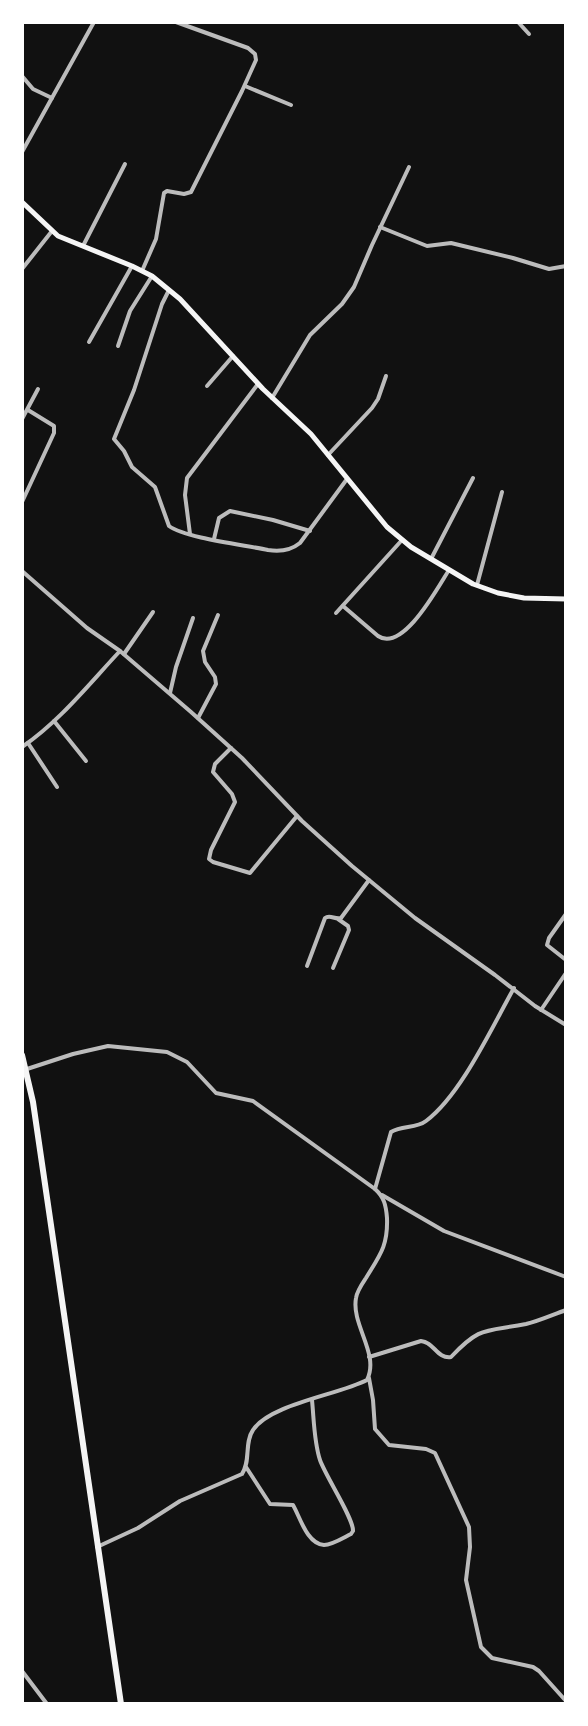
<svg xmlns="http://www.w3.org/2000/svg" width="588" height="1726" font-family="Figtree,sans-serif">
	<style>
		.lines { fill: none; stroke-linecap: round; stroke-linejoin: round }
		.minor { stroke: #bcbcbc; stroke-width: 4 }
		.secondary { stroke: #f5f5f5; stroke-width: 5 }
		.primary { stroke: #f5f5f5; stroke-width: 6 }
	</style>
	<rect width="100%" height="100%" fill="#111"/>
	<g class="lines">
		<g class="minor">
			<path d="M518 22 529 34"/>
			<path d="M22 76 33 89 52 98"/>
			<path d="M245 86 291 105"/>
			<path d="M22 152 94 22"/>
			<path d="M380 227 427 246 451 243 513 258 549 269 566 266"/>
			<path d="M83 246 125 164"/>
			<path d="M22 269 52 231"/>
			<path d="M142 271 156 239 164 193 167 191 184 194 191 192 242 91 256 60 255 54 248 48 176 22"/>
			<path d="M169 290 162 304 134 390 114 439 124 451 132 467 155 487 169 526C185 538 245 545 268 550 280 552 290 551 300 543L347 479"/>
			<path d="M89 342 132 266"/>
			<path d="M118 346 130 311 152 276"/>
			<path d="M207 386 233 356"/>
			<path d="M272 398 310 335 342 304 354 287 372 245 409 167"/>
			<path d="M22 419 38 389"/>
			<path d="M328 455 372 408 378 399 386 376"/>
			<path d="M22 502 54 433V426L28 410"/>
			<path d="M190 534 185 495 187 478 258 384"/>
			<path d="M214 539 219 518 230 511 273 520 310 531"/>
			<path d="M431 559 473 478"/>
			<path d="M22 571 87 628 120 651 191 712 242 758 302 821 352 866 415 918 495 975 535 1006 566 1025"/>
			<path d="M477 585 502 492"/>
			<path d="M343 606 378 636C403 653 438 587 449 570"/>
			<path d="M336 613 402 540"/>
			<path d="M124 654 153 612"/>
			<path d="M170 693 176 667 193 618"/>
			<path d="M198 718 216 684 215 677 205 662 203 651 218 615"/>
			<path d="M54 721 86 761"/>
			<path d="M28 743 57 787"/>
			<path d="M22 747C60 721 89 684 120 651"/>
			<path d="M231 748 215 764 213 772 232 794 235 802 211 850 209 859 213 862 250 873 297 816"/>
			<path d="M566 914 549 938 547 945 566 960"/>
			<path d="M307 966 325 918C330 914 335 920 341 918L369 880"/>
			<path d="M333 968 349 930 348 926 338 919"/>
			<path d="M541 1010 566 973"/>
			<path d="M27 1069 73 1054 108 1046 167 1052 187 1062 216 1093 253 1101 375 1189C384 1197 386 1205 387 1218 388 1246 380 1255 366 1278 362 1284 357 1291 356 1298 351 1325 380 1354 367 1380 338 1395 270 1404 253 1430 244 1443 251 1461 242 1474L180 1501 138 1528 97 1547"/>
			<path d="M375 1189 391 1132C402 1125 416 1129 426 1121 461 1095 492 1027 514 988"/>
			<path d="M382 1195 444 1231 566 1277"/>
			<path d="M369 1357 421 1341C434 1342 437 1359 451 1357 481 1325 486 1332 526 1324 539 1321 552 1315 566 1310"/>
			<path d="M369 1378 373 1400 375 1429 389 1445 426 1449 435 1453 469 1527 470 1547 466 1580 481 1647 492 1658 533 1667 539 1671 566 1701"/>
			<path d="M246 1467 270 1504 293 1505C300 1517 307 1544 324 1545 332 1545 343 1538 351 1534L353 1531C354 1519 326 1477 320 1460 314 1442 314 1420 312 1400"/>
			<path d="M22 1671 47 1704"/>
		</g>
		<path class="secondary" d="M22 202 58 236 132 266 152 276 180 299 263 389 311 434 387 527 411 547 473 584 498 593 524 598 566 599"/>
		<path class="primary" d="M22 1055 33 1102 121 1704"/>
	</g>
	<rect width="588" height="1726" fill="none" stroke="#ffffff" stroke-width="48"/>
</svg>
